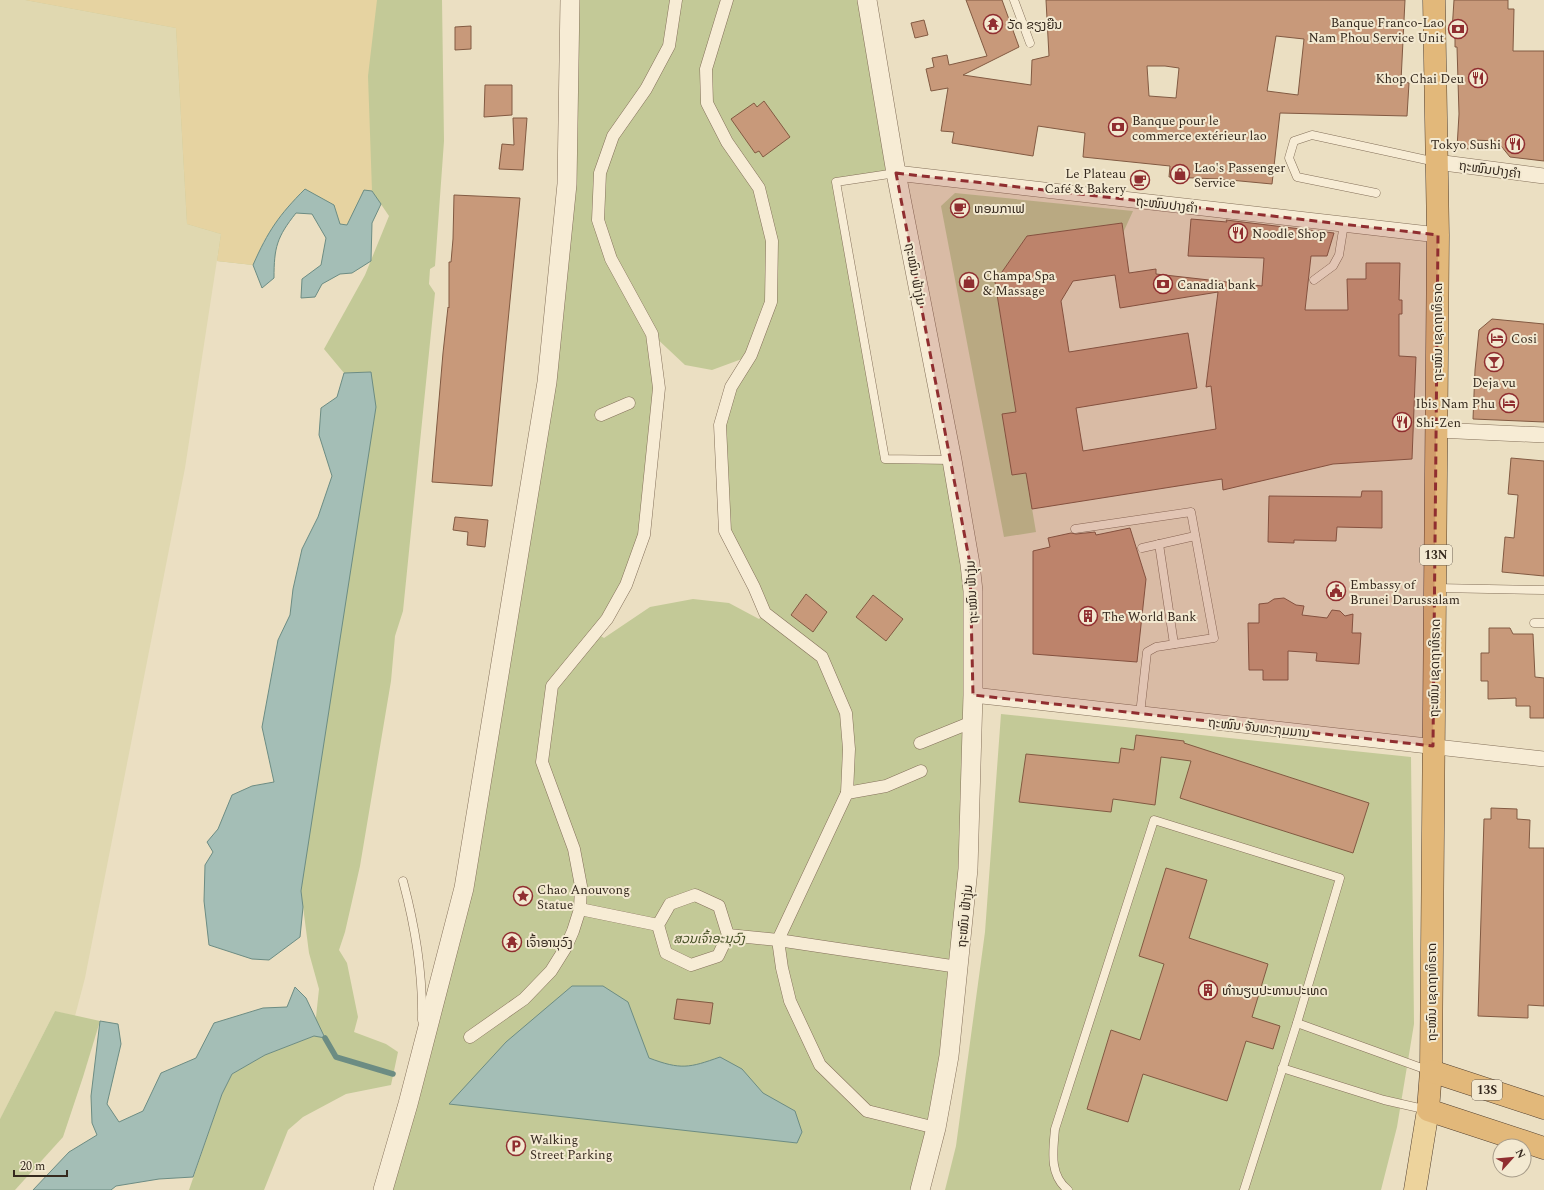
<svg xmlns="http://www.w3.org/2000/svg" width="1544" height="1190" font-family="Spectral,'Noto Sans Lao',serif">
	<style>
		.farmland { fill: #e0d8b0 }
		.green { fill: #c3c997; fill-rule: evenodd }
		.sand { fill: #e6d3a1 }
		.water { fill: #a4beb6; stroke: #6c8c83 }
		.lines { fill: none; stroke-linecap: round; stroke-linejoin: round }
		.stream { stroke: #6c8c83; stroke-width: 5.5 }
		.building { fill: #c8997a; stroke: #825a42; fill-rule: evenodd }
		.service-casing { stroke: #84705a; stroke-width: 9 }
		.pedestrian-casing { stroke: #84705a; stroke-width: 13 }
		.minor-casing { stroke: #84705a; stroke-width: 16 }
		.tertiary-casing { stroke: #84705a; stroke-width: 20 }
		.primary-casing { stroke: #523f2f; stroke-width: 23 }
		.trunk-casing { stroke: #523f2f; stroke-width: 23 }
		.service { stroke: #f7ecd5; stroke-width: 8 }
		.pedestrian { stroke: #f7ecd5; stroke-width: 12 }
		.minor { stroke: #f7ecd5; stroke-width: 15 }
		.tertiary { stroke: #f7ecd5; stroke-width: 19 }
		.primary { stroke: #edd39c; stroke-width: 22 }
		.trunk { stroke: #e2b87a; stroke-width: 22 }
		.marked { fill: #902e30; fill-opacity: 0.2; stroke: #902e30; stroke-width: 3; stroke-dasharray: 8 5; stroke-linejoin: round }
		.labels { text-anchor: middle; stroke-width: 4; stroke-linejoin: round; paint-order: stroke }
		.shield { fill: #f3e9d1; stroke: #6e6354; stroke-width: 1 }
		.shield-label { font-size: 12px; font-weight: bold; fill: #35291e }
		.poi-label { font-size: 13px; fill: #35291e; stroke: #f3e9d1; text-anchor: start }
		.street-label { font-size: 13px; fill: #35291e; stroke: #f3e9d1 }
		.park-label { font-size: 13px; font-style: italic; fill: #465025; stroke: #f3e9d1 }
	</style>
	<rect width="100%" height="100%" fill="#ebdfc2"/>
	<path class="farmland" d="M0 0H25L176 28 187 224 221 234 185 468 85 978 75 1016 55 1011 0 1119Z"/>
	<g class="green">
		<path d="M25 0H442L444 141 435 266 430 269 429 284 435 293 403 611 395 636 391 681 360 866 345 932 339 950 347 963 358 1017 354 1032 386 1044 398 1052 391 1085 346 1094 303 1117 288 1130 264 1190H189L222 1094 232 1074 265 1055 314 1036 319 989 309 953 301 891 371 372 344 373 324 349 365 275 389 216 372 191 347 225 334 205 305 189 264 240 253 265 217 261 221 234 187 224 176 28Z"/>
		<path d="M570 0H867L896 173 836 182 884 459 952 460 970 564 968 869 920 1190H383L464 888 547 382ZM652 334 685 365 712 370 750 356 720 425 725 531 765 613 759 619 729 603 693 599 650 607 604 638 596 633 626 585 644 535 659 388Z"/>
		<path d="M955 193 1133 211 1123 233 1122 223 1027 236 995 282 1016 412 1012 475 1026 473 1036 532 1004 537 941 206Z"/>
		<path d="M1001 714 1411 757 1414 1024 1397 1127 1381 1190H945L956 1146 985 932Z"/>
		<path d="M55 1011 100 1021 83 1077 63 1137 15 1190H0V1119Z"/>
	</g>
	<path class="sand" d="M25 0H377L368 76 372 191 364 190 347 225 340 224 334 205 305 189 264 240 253 265 217 261 221 234 187 224 176 28Z"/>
	<g class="water">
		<path d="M305 189 334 205 340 224 347 225 364 190 372 191 381 204 372 223 371 261 352 273 340 274 322 284 315 297 301 298 302 279 321 265 326 238 312 214 296 213C277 237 274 247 274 278L262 288 253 265C268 231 279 215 305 189Z"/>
		<path d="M371 372 376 407 301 891 303 907 300 937 269 960 252 959 209 945 204 901 205 865 213 852 207 842 218 829 232 795 252 786 274 782 262 727 278 640 290 615 293 589 302 549 318 517 332 476 319 435 321 408 337 397 344 373Z"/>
		<path d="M572 986H603L628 1002 649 1058C681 1070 689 1068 720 1057L742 1069 763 1093 795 1111 802 1132 797 1143 449 1104 506 1042Z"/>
		<path d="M295 987 306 998 325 1038 314 1036 265 1055 232 1074 222 1094 193 1177 159 1179 116 1186 111 1190H33L69 1152 97 1135 92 1123 91 1096 100 1021 118 1024 121 1044 107 1104 119 1122 143 1111 161 1073 196 1058 214 1023 263 1008 287 1007Z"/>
	</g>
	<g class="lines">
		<path class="stream" d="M325 1038 336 1057 393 1074"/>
	</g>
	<g class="building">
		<path d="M966 0H1002L1019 47 963 75 1031 85 1032 60 1049 56 1046 0H1405L1401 81 1409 83 1407 116 1280 113 1272 184 1219 179 1169 177 1170 166 1083 157 1085 133 1038 126 1033 156 952 143 954 132 941 131 948 88 931 91 926 69 934 67 932 58 947 55 949 65 987 56ZM1276 36 1304 39 1298 95 1267 91ZM1147 66H1165L1179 68 1176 98 1149 96Z"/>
		<path d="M1454 0H1508V9H1514L1513 51H1544V161L1510 157 1497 141 1473 140 1471 149 1457 148 1459 114 1457 47H1455V31H1452Z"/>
		<path d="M924 20 928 35 915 38 911 23Z"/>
		<path d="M471 26V49L455 50V27Z"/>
		<path d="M485 85H512V115L484 117Z"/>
		<path d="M764 101 790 137 763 157 759 151 755 153 731 119 754 103 757 107Z"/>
		<path d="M513 118H527L523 170 499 169 502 144 514 145Z"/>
		<path d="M454 195 520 198 492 486 432 482 443 353 448 307 449 308V262H451L453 239Z"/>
		<path d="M1191 219 1227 222 1226 220 1334 233 1327 256H1311L1305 310H1348L1347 279H1366V263H1400L1399 300H1402V314H1399V356L1416 357 1412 459 1333 464 1223 490 1222 479 1032 509 1026 473 1012 475 1002 414 1016 412 995 282 1027 236 1122 223 1129 273 1156 269V274L1262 286 1264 258 1188 256ZM1115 275 1120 308 1218 292 1206 387 1211 386 1216 429 1083 451 1076 408 1197 388 1188 333 1069 352 1061 301 1073 281Z"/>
		<path d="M1492 319 1544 324V422L1473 419 1475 370 1479 330Z"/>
		<path d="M1511 458 1544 461V576L1502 572 1505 537 1514 538 1518 495 1508 494Z"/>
		<path d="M1362 491H1382V528L1337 527 1336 541 1294 540V543L1268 542 1269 496 1361 497Z"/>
		<path d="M455 517 488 520 485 547 467 545 468 532 453 530Z"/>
		<path d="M1130 528 1146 579 1137 662 1033 654V551L1050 547 1048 538 1071 533 1076 534 1095 532 1096 535Z"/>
		<path d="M806 594 827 612 813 632 791 615Z"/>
		<path d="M873 595 903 619 886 641 856 617Z"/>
		<path d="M1284 598 1296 605 1304 606 1302 615 1327 618 1332 610 1340 611 1345 616 1353 614 1352 633H1361L1359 664 1316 661 1317 653 1288 651V680H1263V670H1249L1248 623H1259V604L1268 603 1274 599Z"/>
		<path d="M1489 628H1510L1513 634H1533L1535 677 1544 678V718H1530V706H1516V698L1488 699V681H1481V653H1489Z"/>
		<path d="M1136 735 1184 741V743L1369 803 1353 853 1180 798 1191 761 1161 757 1155 805 1113 799 1111 812 1019 802 1026 754 1119 763 1121 748 1134 750Z"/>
		<path d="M1491 808 1517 809V819L1530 820 1529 848H1544V1006L1528 1005V1018L1478 1016 1484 819H1491Z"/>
		<path d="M1166 868 1207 880 1189 938 1268 964 1252 1017 1280 1026 1273 1049 1246 1041 1227 1101 1143 1074 1128 1122 1087 1109 1111 1030 1140 1040 1164 964 1139 956Z"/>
		<path d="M677 999 713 1003 710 1024 674 1019Z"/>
	</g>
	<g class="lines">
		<g class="service-casing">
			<g id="service">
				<path d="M1014 0 1030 43"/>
				<path d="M896 173 836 182 885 459 952 460"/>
				<path d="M1376 193 1297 177 1289 158 1294 141 1312 135 1436 162"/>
				<path d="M1314 280 1333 266 1339 255 1344 224"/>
				<path d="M1075 529 1191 512 1214 638 1156 647 1147 652 1140 714"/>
				<path d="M1159 544 1174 644"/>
				<path d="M1142 548 1195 536"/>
				<path d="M1437 588 1544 590"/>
				<path d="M1534 623H1544"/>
				<path d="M403 881C415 926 423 974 422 1020"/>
				<path d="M1297 1023 1430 1071"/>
				<path d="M1282 1068 1384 1100 1428 1110"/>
				<path d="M1068 1190C1049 1175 1053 1151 1055 1129L1154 820 1340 878 1297 1023 1244 1190"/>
			</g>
		</g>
		<g class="pedestrian-casing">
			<g id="pedestrian">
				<path d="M727 0 706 69 707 103 727 142 759 188 772 241 771 302 751 355 731 387 720 425 725 531 754 587 765 613 822 657 846 713 849 749 847 793 778 940 782 968 790 1001 820 1065 867 1111 936 1128"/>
				<path d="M601 415 629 403"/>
				<path d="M920 743 972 722"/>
				<path d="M847 793 886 786 921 771"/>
				<path d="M695 895 719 906 728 935 718 956 691 965 666 953 658 925 670 904Z"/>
				<path d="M580 909 658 925"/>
				<path d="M728 935 778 940 958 967"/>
				<path d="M470 1037 524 999 551 971 566 947 573 931 580 909 581 886 574 849 542 762 552 686 607 619 626 585 644 535 659 388 652 334 611 259 598 220 600 173 613 136 646 89 669 46 676 0"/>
			</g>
		</g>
		<g class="minor-casing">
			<g id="minor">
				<path d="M1436 162 1544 176"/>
				<path d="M896 173 1438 235"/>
				<path d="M1437 430 1544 435"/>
				<path d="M973 695 1544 759"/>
			</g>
		</g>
		<g class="tertiary-casing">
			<g id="tertiary">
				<path d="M867 0 896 173 952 460 970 564 973 591V695L968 869 949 1056 936 1128 920 1190"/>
				<path d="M383 1190 408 1104 464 888 547 382 567 184 570 0"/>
			</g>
		</g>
		<g class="primary-casing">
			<path id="primary" d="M1415 1190 1428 1110"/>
		</g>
		<g class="trunk-casing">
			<g id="trunk">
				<path d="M1434 0 1438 235 1431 1071 1428 1110 1544 1148"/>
				<path d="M1431 1071 1544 1108"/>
			</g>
		</g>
		<use href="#service" class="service"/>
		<use href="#pedestrian" class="pedestrian"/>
		<use href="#minor" class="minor"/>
		<use href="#tertiary" class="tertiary"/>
		<use href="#primary" class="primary"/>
		<use href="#trunk" class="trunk"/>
	</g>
	<path class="marked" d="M896 173 1438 235 1433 746 973 695 970 564Z"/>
	<defs>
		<g id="temple-ring" transform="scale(1)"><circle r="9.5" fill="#f3e9d1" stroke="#902e30" stroke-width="1.5"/><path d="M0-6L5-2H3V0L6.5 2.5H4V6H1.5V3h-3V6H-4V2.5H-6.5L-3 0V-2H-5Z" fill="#902e30"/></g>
		<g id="bank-ring" transform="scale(1)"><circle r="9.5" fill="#f3e9d1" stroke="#902e30" stroke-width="1.5"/><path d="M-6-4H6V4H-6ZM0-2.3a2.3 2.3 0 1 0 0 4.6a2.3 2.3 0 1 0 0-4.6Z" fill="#902e30"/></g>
		<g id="restaurant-ring" transform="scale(1)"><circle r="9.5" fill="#f3e9d1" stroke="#902e30" stroke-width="1.5"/><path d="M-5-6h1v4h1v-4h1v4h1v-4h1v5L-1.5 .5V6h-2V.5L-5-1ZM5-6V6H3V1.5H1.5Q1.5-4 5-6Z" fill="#902e30"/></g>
		<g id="shop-ring" transform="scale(1)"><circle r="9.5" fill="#f3e9d1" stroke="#902e30" stroke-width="1.5"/><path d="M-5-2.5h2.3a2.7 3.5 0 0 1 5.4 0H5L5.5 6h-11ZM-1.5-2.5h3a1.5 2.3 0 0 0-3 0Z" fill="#902e30"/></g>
		<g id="cafe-ring" transform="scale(1)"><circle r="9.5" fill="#f3e9d1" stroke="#902e30" stroke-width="1.5"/><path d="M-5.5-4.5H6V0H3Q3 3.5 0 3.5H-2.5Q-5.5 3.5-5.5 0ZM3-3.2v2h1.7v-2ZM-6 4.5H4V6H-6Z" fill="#902e30"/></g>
		<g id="hotel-ring" transform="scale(1)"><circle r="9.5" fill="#f3e9d1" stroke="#902e30" stroke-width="1.5"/><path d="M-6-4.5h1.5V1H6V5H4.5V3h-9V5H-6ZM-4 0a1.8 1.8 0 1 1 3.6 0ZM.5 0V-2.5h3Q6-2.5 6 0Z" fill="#902e30"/></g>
		<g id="bar-ring" transform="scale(1)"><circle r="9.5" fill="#f3e9d1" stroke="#902e30" stroke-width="1.5"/><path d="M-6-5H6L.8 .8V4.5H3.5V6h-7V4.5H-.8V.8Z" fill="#902e30"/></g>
		<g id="civic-ring" transform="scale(1)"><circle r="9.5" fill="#f3e9d1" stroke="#902e30" stroke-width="1.5"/><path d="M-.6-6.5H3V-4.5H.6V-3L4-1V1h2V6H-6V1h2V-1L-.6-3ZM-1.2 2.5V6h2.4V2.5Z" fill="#902e30"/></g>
		<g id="building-ring" transform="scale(1)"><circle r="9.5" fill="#f3e9d1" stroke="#902e30" stroke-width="1.5"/><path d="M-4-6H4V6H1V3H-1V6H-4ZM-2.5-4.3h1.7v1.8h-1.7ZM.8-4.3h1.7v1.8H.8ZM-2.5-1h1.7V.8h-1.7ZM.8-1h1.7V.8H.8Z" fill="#902e30"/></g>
		<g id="sight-ring" transform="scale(1)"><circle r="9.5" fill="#f3e9d1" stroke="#902e30" stroke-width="1.5"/><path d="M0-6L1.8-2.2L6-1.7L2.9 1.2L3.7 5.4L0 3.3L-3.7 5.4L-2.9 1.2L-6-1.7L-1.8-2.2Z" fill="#902e30"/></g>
		<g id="parking-ring" transform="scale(1)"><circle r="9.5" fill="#f3e9d1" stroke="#902e30" stroke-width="1.5"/><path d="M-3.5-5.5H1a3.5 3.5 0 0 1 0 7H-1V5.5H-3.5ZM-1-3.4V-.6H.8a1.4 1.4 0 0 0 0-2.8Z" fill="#902e30"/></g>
	</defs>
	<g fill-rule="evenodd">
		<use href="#temple-ring" x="993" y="24"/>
		<use href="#bank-ring" x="1458" y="29"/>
		<use href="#restaurant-ring" x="1478" y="78"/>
		<use href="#bank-ring" x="1118" y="127"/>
		<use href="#restaurant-ring" x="1515" y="144"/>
		<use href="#shop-ring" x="1180" y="174"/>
		<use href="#cafe-ring" x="1140" y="180"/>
		<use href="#cafe-ring" x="960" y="208"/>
		<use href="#restaurant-ring" x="1238" y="233"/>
		<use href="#shop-ring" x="969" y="282"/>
		<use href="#bank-ring" x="1163" y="284"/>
		<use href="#hotel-ring" x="1497" y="338"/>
		<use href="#bar-ring" x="1494" y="362"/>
		<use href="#hotel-ring" x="1509" y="403"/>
		<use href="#restaurant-ring" x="1402" y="422"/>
		<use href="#civic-ring" x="1336" y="591"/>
		<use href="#building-ring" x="1088" y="616"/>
		<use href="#sight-ring" x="523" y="896"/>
		<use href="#temple-ring" x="512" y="942"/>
		<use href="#building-ring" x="1208" y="990"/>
		<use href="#parking-ring" x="516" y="1146"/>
	</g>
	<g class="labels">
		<g class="shield">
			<rect x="1420" y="545" width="32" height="20" rx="3"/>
			<rect x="1472" y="1080" width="30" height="20" rx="3"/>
		</g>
		<g class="shield-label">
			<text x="1436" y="559">13N</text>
			<text x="1487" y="1094">13S</text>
		</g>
		<g class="poi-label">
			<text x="1444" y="27" text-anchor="end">Banque Franco-Lao<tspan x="1444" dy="15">Nam Phou Service Unit</tspan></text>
			<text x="1007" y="29">ວັດ ຂຽງຍືນ</text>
			<text x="1464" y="83" text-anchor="end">Khop Chai Deu</text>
			<text x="1132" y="125">Banque pour le<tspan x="1132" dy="15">commerce extérieur lao</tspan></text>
			<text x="1501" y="149" text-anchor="end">Tokyo Sushi</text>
			<text x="1194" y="172">Lao's Passenger<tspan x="1194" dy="15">Service</tspan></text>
			<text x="1126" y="178" text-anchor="end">Le Plateau<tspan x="1126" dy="15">Café &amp; Bakery</tspan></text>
			<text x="974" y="213">ຫອມກາເຟ</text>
			<text x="1252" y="238">Noodle Shop</text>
			<text x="983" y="280">Champa Spa<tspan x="983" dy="15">&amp; Massage</tspan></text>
			<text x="1177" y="289">Canadia bank</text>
			<text x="1511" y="343">Cosi</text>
			<text x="1494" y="387" text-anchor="middle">Deja vu</text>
			<text x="1495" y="408" text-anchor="end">Ibis Nam Phu</text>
			<text x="1416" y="427">Shi-Zen</text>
			<text x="1350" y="589">Embassy of<tspan x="1350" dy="15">Brunei Darussalam</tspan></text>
			<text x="1102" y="621">The World Bank</text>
			<text x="537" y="894">Chao Anouvong<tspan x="537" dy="15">Statue</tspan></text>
			<text x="526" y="947">ເຈົ້າອານຸວົງ</text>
			<text x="1222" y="995">ທຳນຽບປະທານປະເທດ</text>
			<text x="530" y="1144">Walking<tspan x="530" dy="15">Street Parking</tspan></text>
		</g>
		<g class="street-label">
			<text transform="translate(1490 169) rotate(8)" y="5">ຖະໜົນປາງຄໍາ</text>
			<text transform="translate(1167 204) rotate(7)" y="5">ຖະໜົນປາງຄໍາ</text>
			<text transform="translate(916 274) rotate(79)" y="5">ຖະໝົນ ຟ້າງຸ່ມ</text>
			<text transform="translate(1437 332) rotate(-90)" y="5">ຖະໜົນ ເຊດຖາທິຣາດ</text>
			<text transform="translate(971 592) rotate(-93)" y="5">ຖະໝົນ ຟ້າງຸ່ມ</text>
			<text transform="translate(1434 668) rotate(-89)" y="5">ຖະໜົນ ເຊດຖາທິຣາດ</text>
			<text transform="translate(1259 727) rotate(6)" y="5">ຖະໜົນ ຈັນທະກຸມມານ</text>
			<text transform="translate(964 916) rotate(-84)" y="5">ຖະໝົນ ຟ້າງຸ່ມ</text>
			<text transform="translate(1431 992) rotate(-90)" y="5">ຖະໜົນ ເຊດຖາທິຣາດ</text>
		</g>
		<g class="park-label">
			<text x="709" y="943">ສວນເຈົ້າອະນຸວົງ</text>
		</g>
	</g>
	<g transform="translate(1512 1158) rotate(63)"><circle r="19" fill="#f3e9d1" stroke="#a79c89"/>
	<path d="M0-3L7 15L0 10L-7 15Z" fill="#902e30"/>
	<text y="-6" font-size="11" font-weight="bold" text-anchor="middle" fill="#35291e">N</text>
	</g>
	<path d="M14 1170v6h53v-6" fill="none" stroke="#35291e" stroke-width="2"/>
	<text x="20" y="1170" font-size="12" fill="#35291e" stroke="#f3e9d1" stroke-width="3" paint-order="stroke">20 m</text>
</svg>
